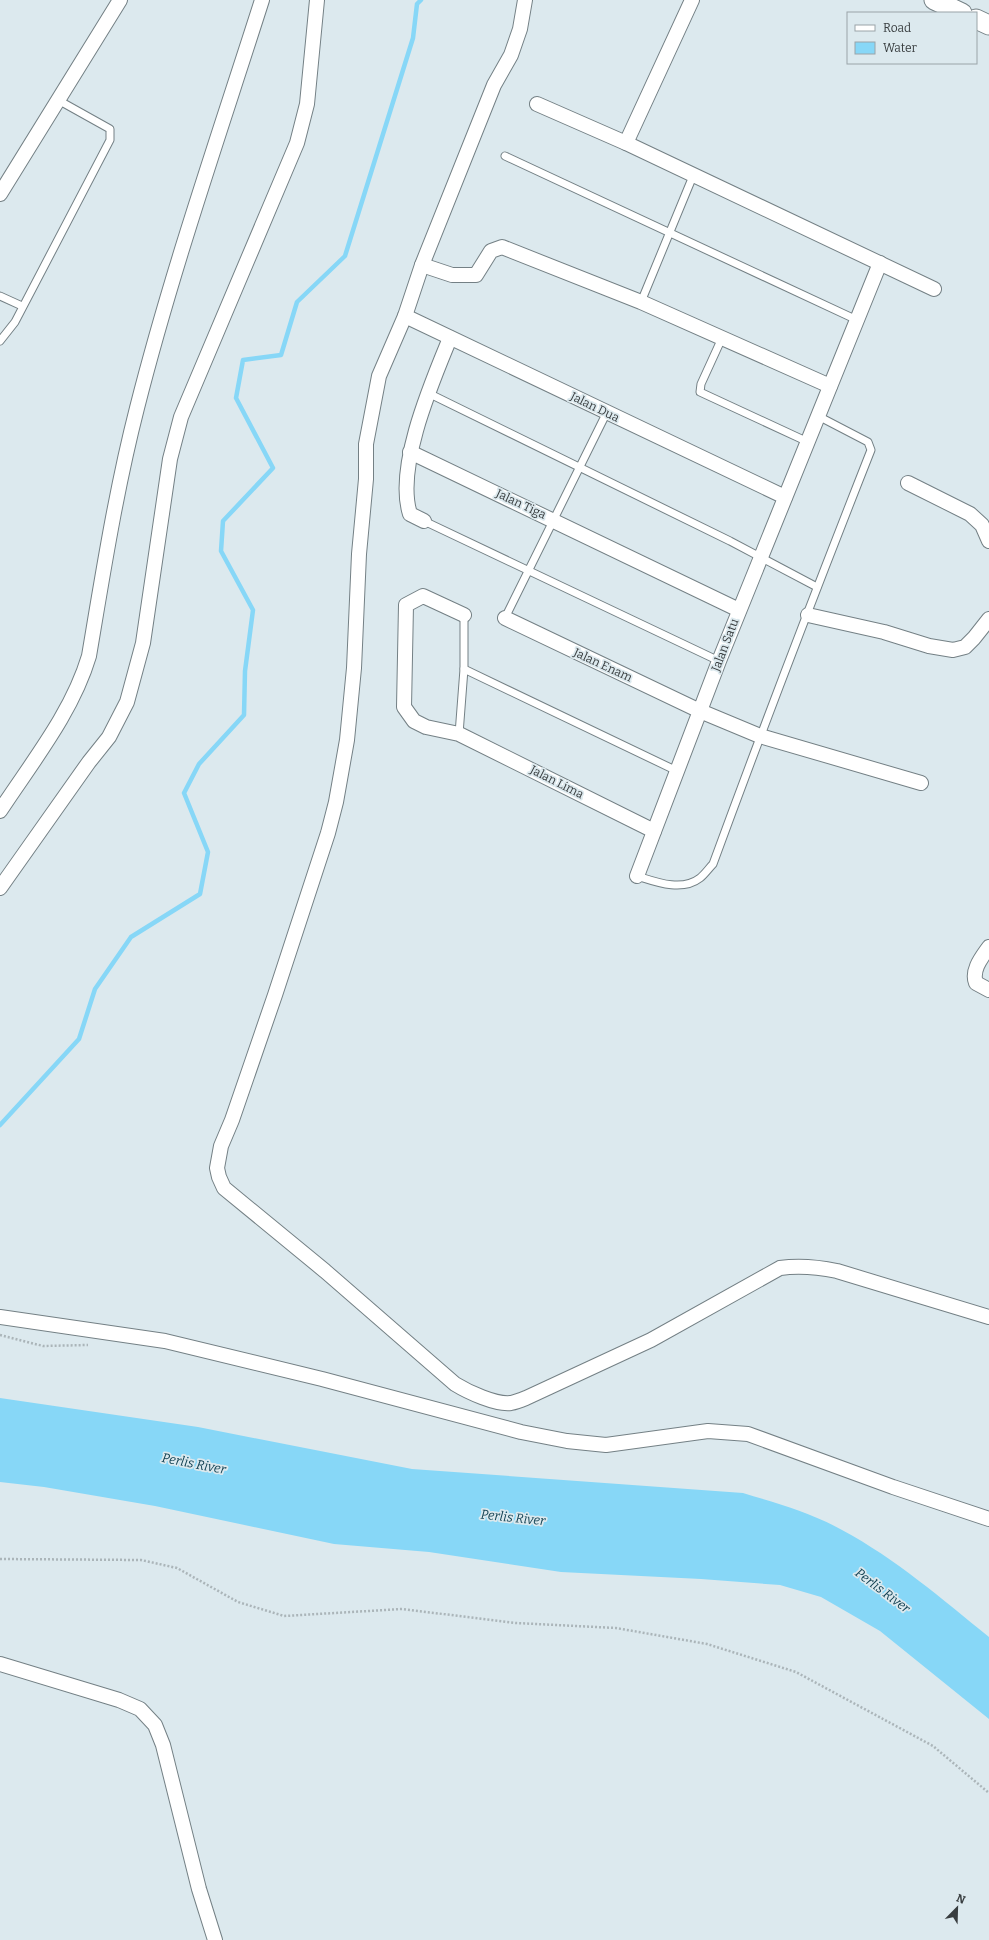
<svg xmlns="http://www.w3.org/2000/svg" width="989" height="1940" font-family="Bitter,serif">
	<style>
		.water { fill: #87d7f7 }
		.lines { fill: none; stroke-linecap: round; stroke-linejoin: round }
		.stream { stroke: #87d7f7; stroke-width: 4.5 }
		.lane-casing { stroke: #748085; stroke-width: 9 }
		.street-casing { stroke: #748085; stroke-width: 16 }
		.secondary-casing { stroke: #748085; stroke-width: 21 }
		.path { stroke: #abb5b9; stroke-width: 2.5; stroke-dasharray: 2 2; stroke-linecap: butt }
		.lane { stroke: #fff; stroke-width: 7 }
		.street { stroke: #fff; stroke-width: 14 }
		.secondary { stroke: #fff; stroke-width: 19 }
		.labels { text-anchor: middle; stroke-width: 3.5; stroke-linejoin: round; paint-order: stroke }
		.street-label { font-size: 12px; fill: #383d3f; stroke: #dce9ee }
		.water-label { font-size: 13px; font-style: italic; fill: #134253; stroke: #dce9ee }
	</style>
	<rect width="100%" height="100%" fill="#dce9ee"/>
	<path class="water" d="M0 1398 198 1427 412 1469 743 1493C776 1503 812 1513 842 1530 896 1559 942 1599 989 1637V1719L880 1631 821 1597 780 1585 701 1579 561 1572 429 1552 334 1544 155 1506 44 1487 0 1482Z"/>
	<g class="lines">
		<path class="stream" d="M0 1125 79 1039 95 989 131 937 200 894 208 852 184 793 199 764 244 715 245 671 253 610 221 551 223 521 273 468 236 398 243 360 281 355 297 302 345 256 413 38 417 4 421 0"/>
		<g class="lane-casing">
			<g id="lane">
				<path d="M505 156 857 320"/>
				<path d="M0 296 22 306"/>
				<path d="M641 302 693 176"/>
				<path d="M722 338 701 384 700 392 808 442"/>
				<path d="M0 341 15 322 110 140V129L58 100"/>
				<path d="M428 393 730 541 817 587"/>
				<path d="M424 521 719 661"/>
				<path d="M464 615V669L677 771"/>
				<path d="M505 618 607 412"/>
				<path d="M459 734 464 669"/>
				<path d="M637 876C656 882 682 892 700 878 705 874 709 868 713 864 764 725 817 587 871 450L868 442 818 416"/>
			</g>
		</g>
		<g class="street-casing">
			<g id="street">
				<path d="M525 0 520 29 511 55 494 85 422 265 405 316 379 376 366 444V479L359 554 354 668 347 740 336 802 328 833 275 995 232 1120 221 1146 217 1168 219 1177 224 1188 325 1271 455 1384C468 1392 496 1405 511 1403 516 1402 521 1400 526 1398L651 1340 780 1268C800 1265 818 1267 837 1271L989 1317"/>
				<path d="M537 104 626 143 934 289"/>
				<path d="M626 143 692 0"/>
				<path d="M0 194 120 0"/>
				<path d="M422 265 452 275H476L491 251 502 247 641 302 830 386"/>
				<path d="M405 316 785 497"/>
				<path d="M410 452 739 610"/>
				<path d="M908 483 970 514 982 525 989 541"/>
				<path d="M424 521 410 514C395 467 432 382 450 338"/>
				<path d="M464 615 423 596 406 605 404 707 414 721 426 727 459 734 654 831"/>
				<path d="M808 615 884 632 929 646 953 650 965 647 974 638 989 619"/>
				<path d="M505 618 700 711 760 736 921 783"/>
				<path d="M0 811C32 762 72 713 89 656 103 573 116 490 137 408 172 270 219 135 262 0"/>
				<path d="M637 876 719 661 880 263"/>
				<path d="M0 888 89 762 109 737 127 702 143 643 170 459 181 417 297 143 307 104 317 0"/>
				<path d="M989 947C982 957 971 970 976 983L989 990"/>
				<path d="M0 1317 165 1341 322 1379 521 1432 567 1441 606 1445 708 1431 748 1434 893 1487 989 1519"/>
				<path d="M0 1664 119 1700 140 1709 155 1725 163 1745 199 1889 215 1940"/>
			</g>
		</g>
		<g class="secondary-casing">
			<g id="secondary">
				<path d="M934 0 962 13"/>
				<path d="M976 19 989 25"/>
			</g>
		</g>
		<g class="path">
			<path d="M0 1335 43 1346 88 1345"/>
			<path d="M0 1559 141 1560 177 1568 238 1602 284 1616 402 1609 516 1623 616 1628 707 1644 796 1672 933 1746 989 1793"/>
		</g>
		<use href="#lane" class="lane"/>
		<use href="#street" class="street"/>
		<use href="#secondary" class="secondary"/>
	</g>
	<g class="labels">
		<g class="street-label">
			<text transform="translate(595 407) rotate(26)" y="4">Jalan Dua</text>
			<text transform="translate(521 504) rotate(25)" y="4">Jalan Tiga</text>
			<text transform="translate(725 645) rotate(-69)" y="4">Jalan Satu</text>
			<text transform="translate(603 665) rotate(25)" y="4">Jalan Enam</text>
			<text transform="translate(557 782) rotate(27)" y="4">Jalan Lima</text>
		</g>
		<g class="water-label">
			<text transform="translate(194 1463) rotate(11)" y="5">Perlis River</text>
			<text transform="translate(513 1517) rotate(6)" y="5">Perlis River</text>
			<text transform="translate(883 1590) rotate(37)" y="5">Perlis River</text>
		</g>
	</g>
	<rect x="847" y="12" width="130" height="52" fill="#dce9ee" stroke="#9aa4a8"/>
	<rect x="855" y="25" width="20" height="6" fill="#ffffff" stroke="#9aa4a8"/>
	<text x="883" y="32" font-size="12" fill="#383d3f">Road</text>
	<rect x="855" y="42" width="20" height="12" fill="#87d7f7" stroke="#9aa4a8"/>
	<text x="883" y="52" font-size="12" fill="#383d3f">Water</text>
	<g transform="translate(957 1908) rotate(23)" stroke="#dce9ee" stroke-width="3" paint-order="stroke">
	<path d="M0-3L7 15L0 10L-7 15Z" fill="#383d3f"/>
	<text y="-6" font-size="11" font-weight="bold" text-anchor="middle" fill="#383d3f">N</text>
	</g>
</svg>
